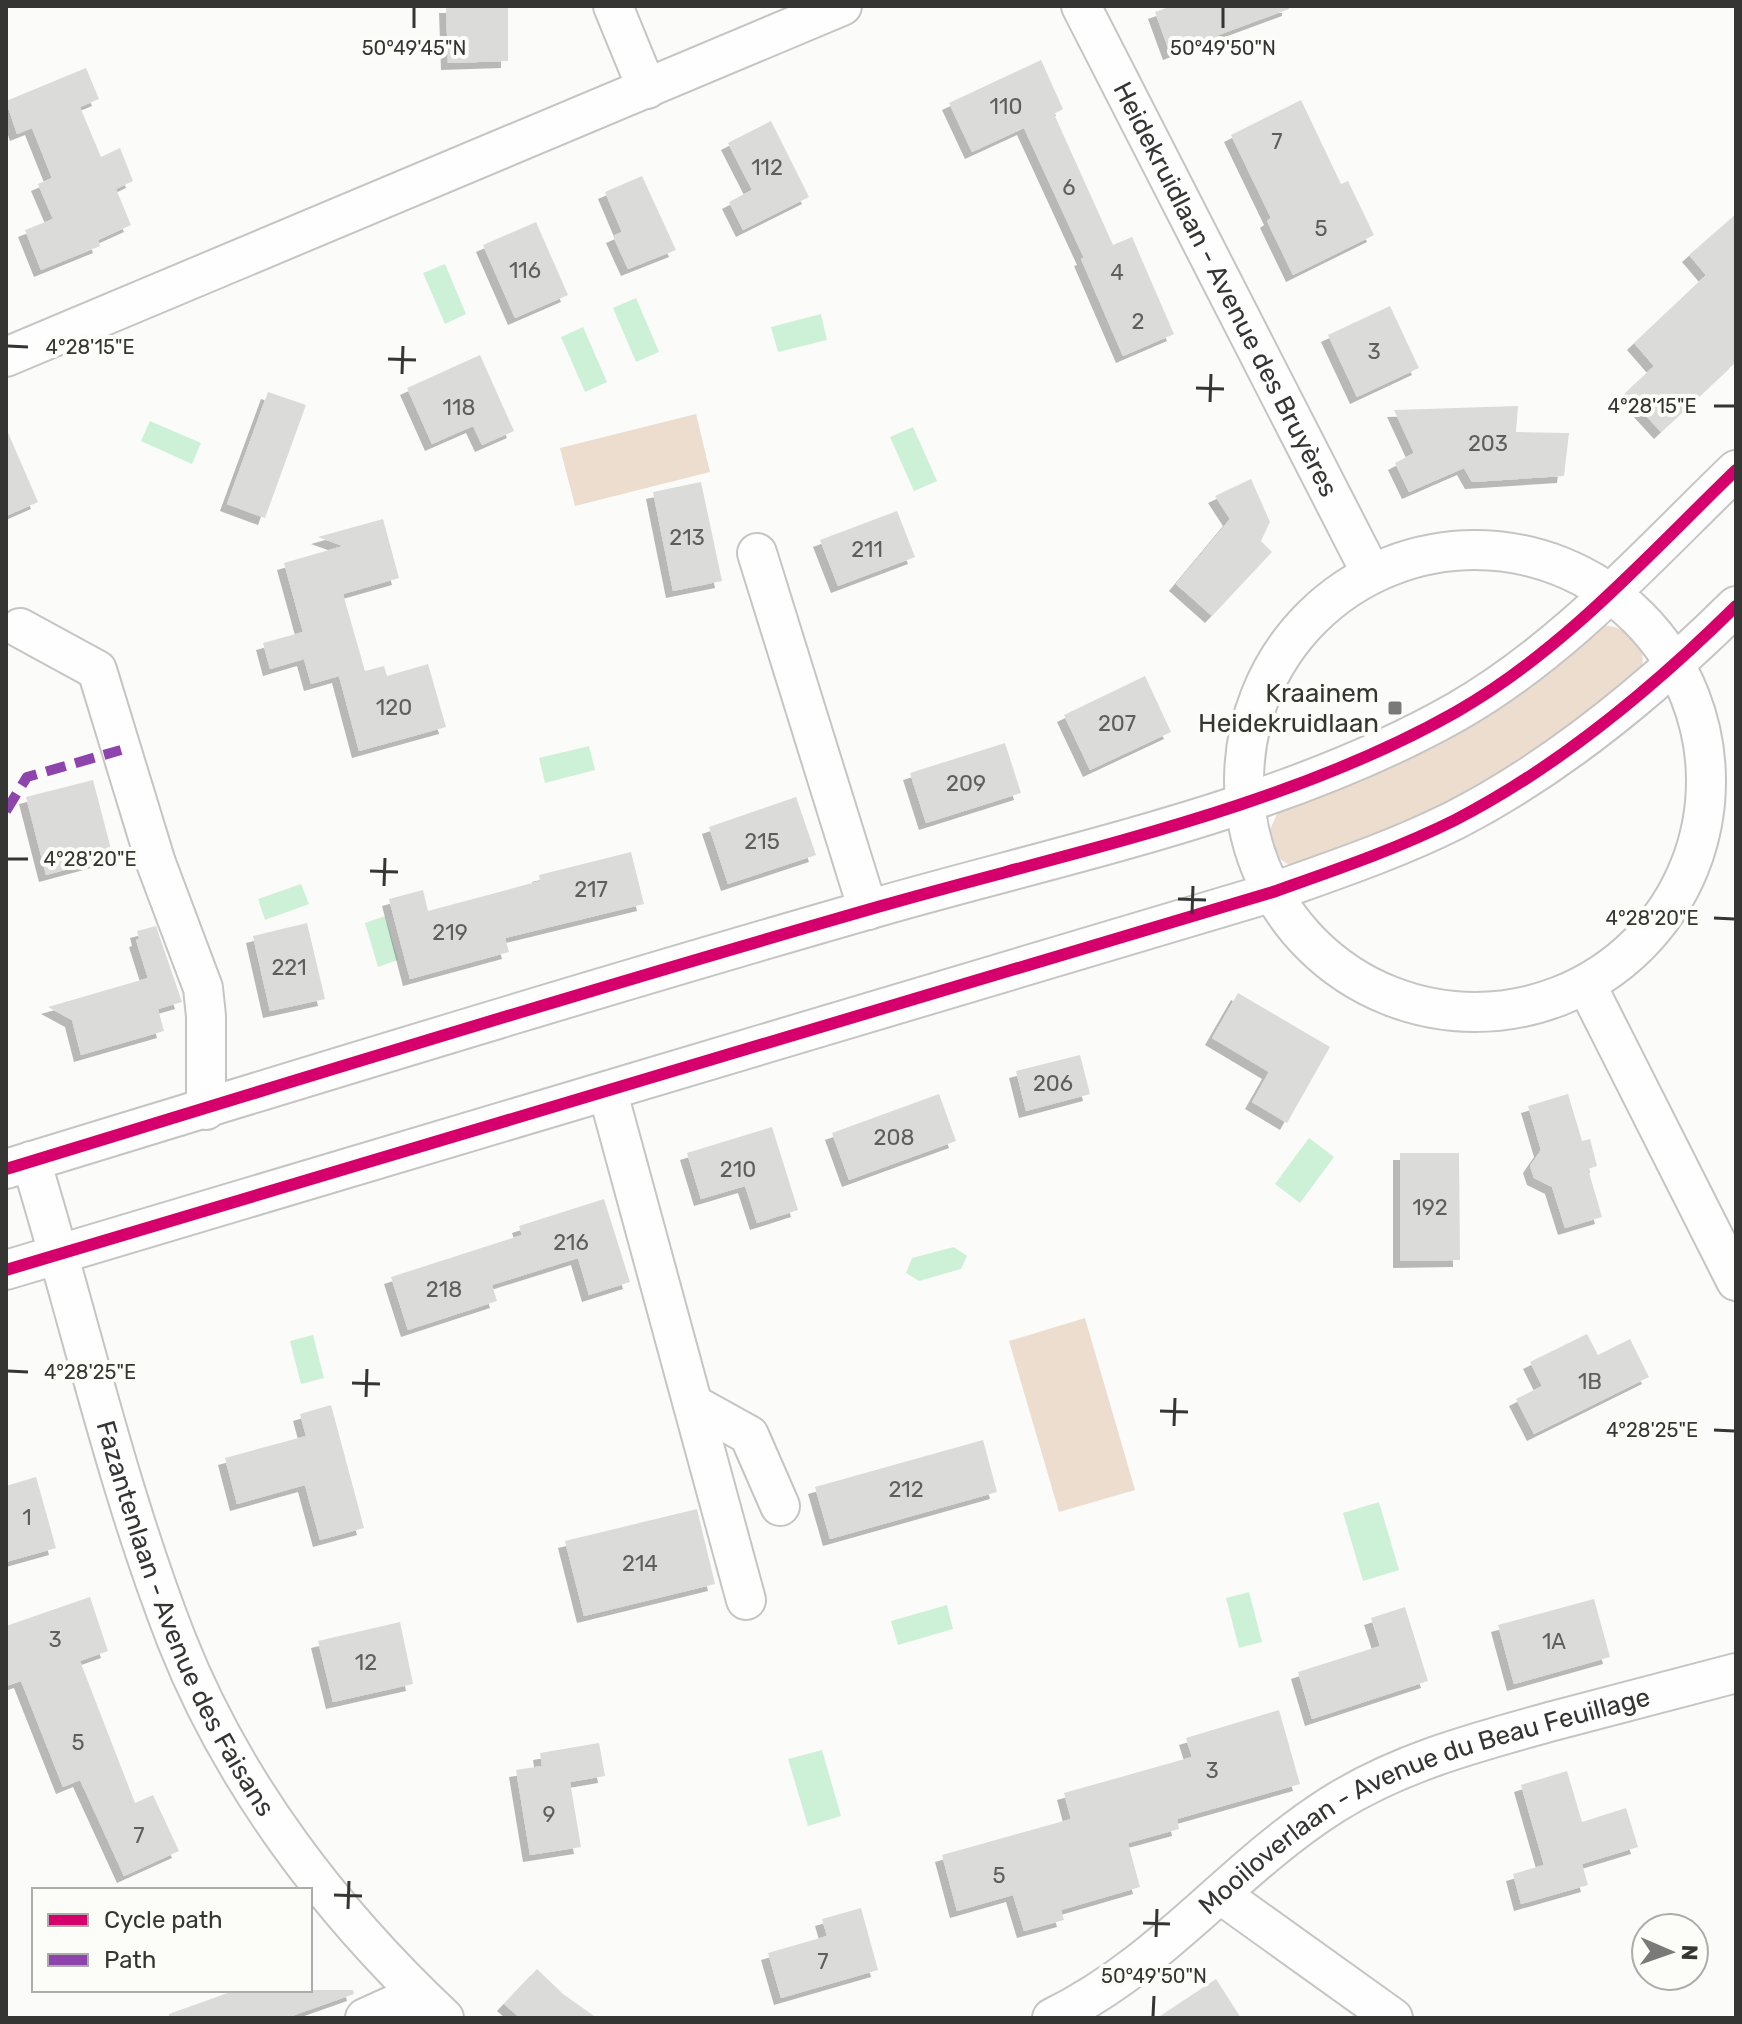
<svg xmlns="http://www.w3.org/2000/svg" width="1742" height="2024" font-family="Rubik,sans-serif">
	<style>
		.green { fill: #edddcf }
		.water { fill: #cdf1d7 }
		.building { fill: #dbdbda; filter: url(#shadow) }
		.lines { fill: none; stroke-linecap: round; stroke-linejoin: round }
		.minor-casing { stroke: #c5c5c3; stroke-width: 42 }
		.minor { stroke: #fefefe; stroke-width: 38 }
		.quiet { stroke: #8e44ad; stroke-width: 10; stroke-dasharray: 20 10; stroke-linecap: butt }
		.cycleway-casing { stroke: #fcfcf8; stroke-width: 17 }
		.cycleway { stroke: #d6006c; stroke-width: 12 }
		.ticks { fill: none; stroke: #353534; stroke-width: 3 }
		.poi-dot { fill: #7a7a79; stroke: #fcfcf8; stroke-width: 3 }
		.labels { text-anchor: middle; stroke-width: 8; stroke-linejoin: round; paint-order: stroke }
		.number-label { font-size: 22px; fill: #5e5e5e }
		.street-label { font-size: 26px; fill: #353534; stroke: #fcfcf8 }
		.poi-label { font-size: 26px; fill: #353534; stroke: #fcfcf8; text-anchor: end }
		.ticks-label { font-size: 20px; text-anchor: middle; fill: #353534; stroke: #fcfcf8; stroke-width: 8; stroke-linejoin: round; paint-order: stroke }
	</style>
	<defs>
		<filter id="shadow"><feDropShadow dx="-7" dy="7" stdDeviation="0" flood-color="#0004"/></filter>
	</defs>
	<rect width="100%" height="100%" fill="#fbfbf9"/>
	<g class="green">
		<path d="M696 414 710 472 575 506 560 448Z"/>
		<path d="M1596 625C1627 624 1654 645 1638 678L1478 795 1292 867 1280 859 1269 832 1280 807Z"/>
		<path d="M1085 1318 1135 1490 1059 1512 1009 1341Z"/>
	</g>
	<g class="water">
		<path d="M445 264 466 314 445 324 423 273Z"/>
		<path d="M636 298 659 352 636 362 613 308Z"/>
		<path d="M821 314 827 340 778 352 771 327Z"/>
		<path d="M583 327 607 382 585 392 561 337Z"/>
		<path d="M150 421 201 443 192 464 141 441Z"/>
		<path d="M913 427 937 481 914 491 890 437Z"/>
		<path d="M589 746 595 770 545 783 539 758Z"/>
		<path d="M301 884 309 904 265 920 258 899Z"/>
		<path d="M385 916 398 960 378 967 365 923Z"/>
		<path d="M1309 1138 1334 1157 1300 1203 1275 1184Z"/>
		<path d="M954 1247 967 1256 961 1269 919 1281 906 1273 912 1258Z"/>
		<path d="M313 1335 324 1378 301 1384 290 1341Z"/>
		<path d="M1379 1502 1399 1570 1363 1581 1343 1513Z"/>
		<path d="M1249 1592 1262 1642 1239 1648 1226 1598Z"/>
		<path d="M947 1605 953 1629 898 1645 891 1621Z"/>
		<path d="M822 1750 841 1816 808 1826 788 1759Z"/>
	</g>
	<g class="building">
		<path d="M446 6H508V61L448 63Z"/>
		<path d="M1172 6H1289V9L1170 53 1155 12Z"/>
		<path d="M1041 60 1063 109 1054 114 1113 245 1132 237 1174 334 1123 356 1081 259 1084 258 1024 128 972 152 949 103Z"/>
		<path d="M86 68 99 99 80 107 101 157 120 148 133 181 116 189 131 225 98 240 100 246 41 270 25 230 53 219 38 184 52 178 32 128 17 134 6 101Z"/>
		<path d="M1301 100 1341 184 1348 181 1374 235 1293 275 1267 221 1271 218 1231 135Z"/>
		<path d="M771 121 809 197 743 230 729 202 752 190 728 143Z"/>
		<path d="M642 176 676 250 628 269 613 236 622 232 605 192Z"/>
		<path d="M1736 214V362L1661 432 1625 393 1654 366 1634 343 1706 275 1689 255Z"/>
		<path d="M536 222 568 295 515 318 483 245Z"/>
		<path d="M1390 306 1419 368 1357 397 1328 335Z"/>
		<path d="M480 355 514 431 482 445 473 426 432 444 407 388Z"/>
		<path d="M268 392 306 405 265 518 227 504Z"/>
		<path d="M1518 406 1516 432 1569 433 1564 476 1472 482 1464 468 1409 492 1395 463 1414 453 1394 410Z"/>
		<path d="M6 428 38 502 6 516Z"/>
		<path d="M1251 479 1270 522 1261 541 1272 552 1212 616 1176 584 1230 519 1215 496Z"/>
		<path d="M701 482 722 581 673 591 653 492Z"/>
		<path d="M897 511 915 557 838 586 820 540Z"/>
		<path d="M383 519 399 578 343 594 365 671 384 666 387 676 428 664 446 727 359 751 339 676 311 684 304 659 270 669 263 643 303 632 284 563 343 546 318 537Z"/>
		<path d="M1145 676 1171 732 1090 770 1064 715Z"/>
		<path d="M1005 743 1021 793 926 823 910 773Z"/>
		<path d="M93 780 113 857 46 875 26 797Z"/>
		<path d="M796 797 816 855 728 884 709 827Z"/>
		<path d="M631 852 644 904 505 938 509 952 410 979 389 899 423 890 428 911 540 881 539 875Z"/>
		<path d="M307 923 325 999 270 1011 253 936Z"/>
		<path d="M156 926 182 1002 158 1009 164 1031 81 1055 72 1020 48 1007 148 978 136 940 139 939 137 931Z"/>
		<path d="M1238 993 1330 1047 1287 1123 1252 1102 1269 1072 1212 1038Z"/>
		<path d="M1080 1055 1090 1094 1026 1111 1016 1071Z"/>
		<path d="M939 1094 956 1141 849 1180 832 1133Z"/>
		<path d="M1568 1094 1582 1141 1590 1139 1597 1166 1588 1169 1602 1217 1565 1228 1552 1187 1534 1178 1530 1166 1541 1150 1528 1106Z"/>
		<path d="M772 1127 798 1210 757 1223 745 1186 701 1199 687 1153Z"/>
		<path d="M1400 1153H1459L1460 1260 1400 1261Z"/>
		<path d="M604 1199 630 1282 589 1295 578 1258 492 1285 497 1301 408 1330 391 1277 522 1235 519 1226Z"/>
		<path d="M1587 1334 1598 1355 1630 1339 1649 1377 1534 1434 1516 1399 1542 1386 1530 1362Z"/>
		<path d="M331 1405 364 1528 320 1540 305 1485 237 1504 225 1458 306 1436 300 1414Z"/>
		<path d="M983 1440 997 1492 830 1539 815 1487Z"/>
		<path d="M36 1477 56 1548 6 1562V1486Z"/>
		<path d="M697 1509 715 1584 584 1616 565 1541Z"/>
		<path d="M90 1597 108 1651 80 1661 135 1803 153 1795 179 1851 124 1876 80 1780 63 1787 21 1681 6 1686V1626Z"/>
		<path d="M1594 1599 1610 1657 1514 1684 1498 1625Z"/>
		<path d="M1405 1607 1428 1681 1312 1719 1298 1672 1380 1646 1371 1618Z"/>
		<path d="M400 1622 413 1684 333 1702 318 1641Z"/>
		<path d="M1279 1710 1300 1784 1177 1819 1179 1829 1128 1843 1140 1887 1061 1910 1064 1920 1024 1931 1013 1895 957 1911 942 1855 1071 1819 1064 1793 1192 1757 1186 1738Z"/>
		<path d="M599 1743 605 1776 570 1782 581 1847 530 1855 516 1770 542 1766 540 1753Z"/>
		<path d="M1567 1771 1582 1822 1626 1808 1638 1847 1582 1864 1588 1885 1521 1904 1513 1874 1544 1865 1521 1785Z"/>
		<path d="M861 1908 878 1970 781 1998 768 1953 827 1936 822 1919Z"/>
		<path d="M537 1969 563 1994 597 2018H520L504 2004Z"/>
		<path d="M1216 1979 1241 2018H1157Z"/>
		<path d="M236 1990H353L354 1994 286 2018H169V2014Z"/>
	</g>
	<g class="lines">
		<g class="minor-casing">
			<g id="minor">
				<path d="M613 6 647 89"/>
				<path id="s1" d="M1081 6 1371 573"/>
				<path d="M6 357 842 6"/>
				<circle cx="1475" cy="781" r="231"/>
				<path d="M757 553 868 910"/>
				<path d="M20 628 97 670 156 863 203 988 206 1016V1110"/>
				<path d="M1587 986 1736 1281"/>
				<path d="M608 1093 746 1600"/>
				<path id="s2" d="M31 1161C80 1321 116 1485 177 1641 234 1785 332 1913 444 2018"/>
				<path d="M6 1169C297 1080 588 990 881 906 1070 852 1285 809 1456 712 1563 651 1648 555 1736 470"/>
				<path d="M6 1270 1273 892C1335 870 1397 849 1455 820 1560 766 1653 688 1736 606"/>
				<path d="M693 1404 749 1435 780 1506"/>
				<path d="M1220 1894 1393 2018"/>
				<path d="M365 2018 418 1994"/>
				<path id="s3" d="M1052 2018C1163 1964 1230 1870 1332 1805 1400 1762 1477 1742 1553 1721 1614 1705 1675 1689 1736 1673"/>
			</g>
		</g>
		<use href="#minor" class="minor"/>
		<path class="quiet" d="M6 811 27 777 121 750"/>
		<g class="cycleway-casing">
			<g id="cycleway">
				<path d="M6 1169C297 1080 588 990 881 906 1070 852 1285 809 1456 712 1563 651 1648 555 1736 470"/>
				<path d="M6 1270 1273 892C1335 870 1397 849 1455 820 1560 766 1653 688 1736 606"/>
			</g>
		</g>
		<use href="#cycleway" class="cycleway"/>
	</g>
	<path class="ticks" d="M414 28V8M1223 28V8M8 346 28 347M388 359 416 360M402 374 403 346M1196 388 1224 389M1210 402 1211 374M1714 406H1734M8 859H28M370 871 398 872M384 886 385 858M1178 899 1206 900M1192 914 1193 886M1714 918 1734 919M8 1371 28 1372M352 1383 380 1384M366 1397 367 1369M1160 1411 1188 1412M1174 1426 1175 1398M1714 1430 1734 1431M334 1895 362 1896M348 1909 349 1881M1143 1923 1170 1924M1156 1937 1157 1909M1153 2016 1154 1996"/>
	<rect class="poi-dot" x="1387" y="700" width="16" height="16" rx="4"/>
	<g class="labels">
		<g class="number-label">
			<text x="1006" y="114">110</text>
			<text x="1277" y="149">7</text>
			<text x="767" y="175">112</text>
			<text x="1069" y="195">6</text>
			<text x="1321" y="236">5</text>
			<text x="525" y="278">116</text>
			<text x="1117" y="280">4</text>
			<text x="1138" y="329">2</text>
			<text x="1374" y="359">3</text>
			<text x="459" y="415">118</text>
			<text x="1488" y="451">203</text>
			<text x="687" y="545">213</text>
			<text x="867" y="557">211</text>
			<text x="394" y="715">120</text>
			<text x="1117" y="731">207</text>
			<text x="966" y="791">209</text>
			<text x="762" y="849">215</text>
			<text x="591" y="897">217</text>
			<text x="450" y="940">219</text>
			<text x="289" y="975">221</text>
			<text x="1053" y="1091">206</text>
			<text x="894" y="1145">208</text>
			<text x="738" y="1177">210</text>
			<text x="1430" y="1215">192</text>
			<text x="571" y="1250">216</text>
			<text x="444" y="1297">218</text>
			<text x="1590" y="1389">1B</text>
			<text x="906" y="1497">212</text>
			<text x="27" y="1525">1</text>
			<text x="640" y="1571">214</text>
			<text x="55" y="1647">3</text>
			<text x="1554" y="1649">1A</text>
			<text x="366" y="1670">12</text>
			<text x="78" y="1750">5</text>
			<text x="1212" y="1778">3</text>
			<text x="549" y="1822">9</text>
			<text x="139" y="1843">7</text>
			<text x="999" y="1883">5</text>
			<text x="823" y="1969">7</text>
		</g>
		<g class="street-label">
			<text dy="9" stroke="none"><textPath href="#s1" startOffset="318">Heidekruidlaan - Avenue des Bruyères</textPath></text>
			<text dy="9" stroke="none"><textPath href="#s2" startOffset="484">Fazantenlaan - Avenue des Faisans</textPath></text>
			<text dy="9" stroke="none"><textPath href="#s3" startOffset="438">Mooiloverlaan - Avenue du Beau Feuillage</textPath></text>
		</g>
		<g class="poi-label">
			<text x="1379" y="702">Kraainem<tspan x="1379" dy="30">Heidekruidlaan</tspan></text>
		</g>
	</g>
	<g class="ticks-label">
		<text x="414" y="55">50°49'45"N</text>
		<text x="1223" y="55">50°49'50"N</text>
		<text x="90" y="354">4°28'15"E</text>
		<text x="1652" y="413">4°28'15"E</text>
		<text x="90" y="866">4°28'20"E</text>
		<text x="1652" y="925">4°28'20"E</text>
		<text x="90" y="1379">4°28'25"E</text>
		<text x="1652" y="1437">4°28'25"E</text>
		<text x="1154" y="1983">50°49'50"N</text>
	</g>
	<rect width="1742" height="2024" fill="none" stroke="#353534" stroke-width="16"/>
	<rect x="32" y="1888" width="280" height="104" fill="#fcfcf8" stroke="#acacaa" stroke-width="2"/>
	<rect x="48" y="1914" width="40" height="12" fill="#d6006c" stroke="#acacaa" stroke-width="2"/>
	<text x="104" y="1928" font-size="24" fill="#353534">Cycle path</text>
	<rect x="48" y="1954" width="40" height="12" fill="#8e44ad" stroke="#acacaa" stroke-width="2"/>
	<text x="104" y="1968" font-size="24" fill="#353534">Path</text>
	<g transform="translate(1670 1952) rotate(92)"><circle r="38" fill="#fcfcf8" stroke="#acacaa" stroke-width="2"/>
	<path d="M0-6L14 30L0 20L-14 30Z" fill="#7a7a79"/>
	<text y="-12" font-size="22" font-weight="bold" text-anchor="middle" fill="#353534">N</text>
	</g>
</svg>
